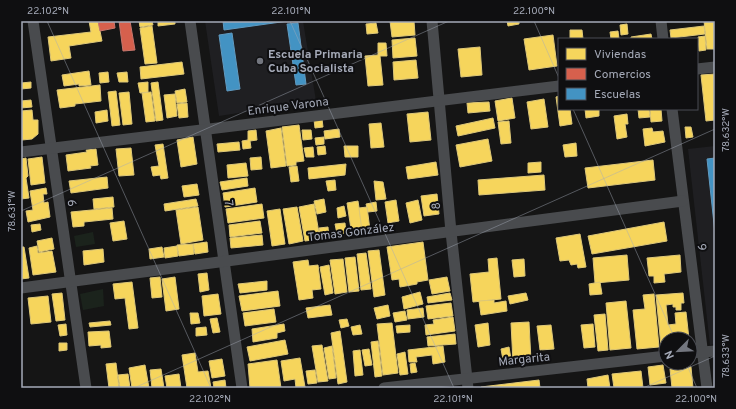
<svg xmlns="http://www.w3.org/2000/svg" width="736" height="409" font-family="Overpass,sans-serif">
	<style>
		.built { fill: #1f1f22 }
		.green { fill: #1b231c }
		.homes { fill: #f6d55c; stroke: #dec878 }
		.shops { fill: #d6604d; stroke: #c7766d }
		.schools { fill: #4393c3; stroke: #609ac0 }
		.lines { fill: none; stroke-linecap: round; stroke-linejoin: round }
		.street { stroke: #494b4e; stroke-width: 11 }
		.ticks { fill: none; stroke: #a5aab8; stroke-width: 1; stroke-opacity: 0.45 }
		.poi-dot { fill: #73767f; stroke: #0f0f11; stroke-width: 1.5 }
		.labels { text-anchor: middle; stroke-width: 4; stroke-linejoin: round; paint-order: stroke }
		.poi-label { font-size: 12px; font-weight: bold; fill: #a5aab8; stroke: #0f0f11; text-anchor: start }
		.street-label { font-size: 12px; fill: #a5aab8; stroke: #0f0f11 }
		.neatline { fill: none; stroke: #a5aab8; stroke-width: 1.5 }
		.ticks-label { font-size: 10px; text-anchor: middle; fill: #a5aab8 }
	</style>
	<rect width="100%" height="100%" fill="#151515"/>
	<g class="built">
		<path d="M205 21H303L316 101 219 116Z"/>
		<path d="M715 146V344L710 345 688 149Z"/>
	</g>
	<g class="green">
		<path d="M93 232 95 244 76 247 74 236Z"/>
		<path d="M103 289 104 306 83 310 80 294Z"/>
	</g>
	<g class="homes">
		<path d="M89 21H98L102 41 69 46 71 58 51 61 48 37 91 32Z"/>
		<path d="M139 21H152L153 25 140 27Z"/>
		<path d="M158 21H175V24L158 26Z"/>
		<path d="M390 21H414L415 35 392 37Z"/>
		<path d="M507 21H519V24L508 26Z"/>
		<path d="M704 21H715V49H707Z"/>
		<path d="M376 23 378 33 367 34 366 24Z"/>
		<path d="M627 24 628 34 621 35 620 25Z"/>
		<path d="M152 26 157 63 145 64 140 28Z"/>
		<path d="M704 26 705 34 671 38 670 30Z"/>
		<path d="M570 30H582L583 39H570Z"/>
		<path d="M618 31 619 39H611L610 32Z"/>
		<path d="M651 34 652 39H631V37Z"/>
		<path d="M553 35 557 66 529 70 524 39Z"/>
		<path d="M705 36 706 50 699 51 698 37Z"/>
		<path d="M415 38 417 56 393 58 392 40Z"/>
		<path d="M378 43H386L387 56H380L383 85 368 86 365 56 378 55Z"/>
		<path d="M480 47 482 75 461 77 458 49Z"/>
		<path d="M416 60 418 78 394 80 393 62Z"/>
		<path d="M182 62 184 74 141 79 140 67Z"/>
		<path d="M89 71 91 85 79 86V84L64 86 62 75Z"/>
		<path d="M108 72 109 82 100 83 99 73Z"/>
		<path d="M127 72 128 82H119L117 73Z"/>
		<path d="M715 74V120L706 121 701 75Z"/>
		<path d="M31 82V88L21 89V83Z"/>
		<path d="M148 82V92L140 93 138 83Z"/>
		<path d="M158 82 163 120 156 121 151 83Z"/>
		<path d="M100 85 101 101 75 104V106L60 108 57 90Z"/>
		<path d="M185 89 187 102 177 103 175 91Z"/>
		<path d="M116 91 120 125 112 126 108 92Z"/>
		<path d="M129 92 132 124 123 125 119 93Z"/>
		<path d="M151 92 155 121 146 122 142 93Z"/>
		<path d="M175 94 177 116 167 118 164 95Z"/>
		<path d="M559 96V109H570L572 124 560 126 556 97Z"/>
		<path d="M512 98 515 118 498 121 495 101Z"/>
		<path d="M544 99 548 127 531 129 527 102Z"/>
		<path d="M31 100 32 107 21 108V101Z"/>
		<path d="M489 102 490 111 468 113 467 103Z"/>
		<path d="M187 103 188 117 179 118 177 104Z"/>
		<path d="M585 109H599V116L586 118Z"/>
		<path d="M638 109H649L650 117 639 118Z"/>
		<path d="M650 109H661L662 121 651 122Z"/>
		<path d="M32 110 33 120H38V134L32 139 22 140 21 111Z"/>
		<path d="M107 110 108 121 96 123 95 112Z"/>
		<path d="M428 112 431 140 410 142 407 114Z"/>
		<path d="M627 114 628 124H625L627 137 617 139 614 116Z"/>
		<path d="M493 118 495 128 458 136 456 126Z"/>
		<path d="M322 119 323 127 315 128 314 120Z"/>
		<path d="M509 121 511 143 501 144 498 122Z"/>
		<path d="M381 123 384 147 371 148 369 124Z"/>
		<path d="M299 125 304 161 296 162V165L287 166 282 127Z"/>
		<path d="M685 127H691L693 137 686 138Z"/>
		<path d="M281 128 286 166 271 168 266 131Z"/>
		<path d="M652 128 653 132 663 131 665 142 645 146 643 129Z"/>
		<path d="M339 129 340 137 325 139 324 131Z"/>
		<path d="M256 130 257 140 250 141 251 148 243 149 242 141 248 140V131Z"/>
		<path d="M302 130H311L312 139 303 140Z"/>
		<path d="M193 137 197 164 181 167 177 140Z"/>
		<path d="M324 137V144L316 145 315 138Z"/>
		<path d="M488 139 492 161 460 167 456 145Z"/>
		<path d="M239 142 240 150 218 152 217 144Z"/>
		<path d="M576 143 577 156 565 157 563 145Z"/>
		<path d="M163 144 168 178 161 179 160 175 153 176 151 167 159 166 155 145Z"/>
		<path d="M325 146 326 154 318 155 317 147Z"/>
		<path d="M344 146H358V157H345Z"/>
		<path d="M313 147 314 157H306L304 148Z"/>
		<path d="M131 148 134 175 119 176 116 149Z"/>
		<path d="M96 149 98 165 90 166 91 168 68 171 66 155 87 152 86 150Z"/>
		<path d="M42 157 45 183 31 185 28 159Z"/>
		<path d="M261 157 262 169 251 170 250 158Z"/>
		<path d="M26 158 28 176 26 178 29 198 21 199V159Z"/>
		<path d="M653 160 655 180 588 188 585 168Z"/>
		<path d="M436 162 438 175 408 179 406 167Z"/>
		<path d="M541 162V172L528 173V163Z"/>
		<path d="M246 163 248 176 228 178 227 165Z"/>
		<path d="M346 164 345 175 309 179 308 168Z"/>
		<path d="M297 166 299 181 291 182 289 167Z"/>
		<path d="M544 175 545 190 479 195 478 180Z"/>
		<path d="M107 177 108 188 71 193 69 181Z"/>
		<path d="M247 178 248 186 222 190 220 182Z"/>
		<path d="M335 180 336 190 328 191 326 181Z"/>
		<path d="M374 181 383 182 386 199 376 200Z"/>
		<path d="M197 184 199 195 184 197 182 186Z"/>
		<path d="M46 188 47 194H43L44 203 48 202 50 217 28 222 26 211 33 210 30 191Z"/>
		<path d="M255 188 257 202 225 207 223 193Z"/>
		<path d="M437 194 439 214 424 216 421 196Z"/>
		<path d="M113 197 114 207 94 209 93 199Z"/>
		<path d="M196 199 198 206 165 211 164 204Z"/>
		<path d="M324 199 326 212 317 214 314 201Z"/>
		<path d="M396 200 399 221 388 223 385 202Z"/>
		<path d="M418 200 422 220 410 223 406 203Z"/>
		<path d="M358 201 362 227 351 229 347 203Z"/>
		<path d="M376 202 377 211 368 212 366 204Z"/>
		<path d="M262 204 264 218 228 223 226 209Z"/>
		<path d="M314 204 320 239 305 241 299 207Z"/>
		<path d="M344 206 346 216 338 218 337 208Z"/>
		<path d="M198 207 203 240 181 244 176 210Z"/>
		<path d="M297 207 303 241 289 244 283 209Z"/>
		<path d="M367 207 370 230 362 231 359 208Z"/>
		<path d="M112 208 113 219 84 222V226L73 227 71 212Z"/>
		<path d="M280 209 285 244 272 246 267 211Z"/>
		<path d="M124 221 127 239 113 241 110 223Z"/>
		<path d="M260 221 262 233 230 237 229 225Z"/>
		<path d="M664 222 667 241 592 254 588 236Z"/>
		<path d="M345 223 346 233 337 234 335 224Z"/>
		<path d="M40 224 41 230 32 232 31 225Z"/>
		<path d="M328 227 329 238 321 240 319 228Z"/>
		<path d="M580 234 586 267 578 268 577 264 571 265 569 260 560 261 556 238Z"/>
		<path d="M262 235 263 245 231 248 230 238Z"/>
		<path d="M52 238 54 249 39 252 37 241Z"/>
		<path d="M207 242 208 252 195 254 193 244Z"/>
		<path d="M423 242 428 280 417 282V284L400 287 399 279 392 280 387 247Z"/>
		<path d="M193 244 194 254 179 256 177 245Z"/>
		<path d="M37 246 38 253 52 251 56 272 33 275 29 248Z"/>
		<path d="M177 246 178 256 165 258 164 248Z"/>
		<path d="M21 247H24L29 278 21 279Z"/>
		<path d="M162 247 164 257 150 259 149 249Z"/>
		<path d="M103 249 104 262 84 265 83 251Z"/>
		<path d="M379 250 385 295 374 297 368 251Z"/>
		<path d="M366 253 371 289 361 290 357 254Z"/>
		<path d="M627 255 629 280 595 283 593 258Z"/>
		<path d="M680 255 681 272 664 274 665 282 654 283V276H649L647 258Z"/>
		<path d="M355 257 359 291 349 292 345 258Z"/>
		<path d="M497 258 501 299 473 302 470 274 489 272 488 259Z"/>
		<path d="M343 259 347 292 335 294 330 260Z"/>
		<path d="M524 259 525 276 514 277 512 260Z"/>
		<path d="M308 260 309 266 318 265 321 289 312 290 313 298 299 300 293 262Z"/>
		<path d="M329 265 333 293 325 295 320 267Z"/>
		<path d="M207 273 209 290 200 292 198 274Z"/>
		<path d="M160 277 162 297 152 298 150 278Z"/>
		<path d="M175 277 179 309 166 311 162 279Z"/>
		<path d="M447 277 450 291 432 294 429 280Z"/>
		<path d="M267 281V290L240 293 238 284Z"/>
		<path d="M132 282 138 328 129 329 125 298 115 299 113 284Z"/>
		<path d="M600 282 602 294 590 295 589 284Z"/>
		<path d="M278 291 280 306 242 311 239 296Z"/>
		<path d="M420 292 423 304 404 309 402 297Z"/>
		<path d="M62 293 65 320 56 321 52 294Z"/>
		<path d="M450 293 452 300 428 303 427 297Z"/>
		<path d="M526 293 528 300 510 304 508 296Z"/>
		<path d="M683 293 684 303H681V310H676V307H673V304L666 305 668 325 676 324 675 313 686 312 689 339H666V345L661 346 656 295Z"/>
		<path d="M218 294 221 314 204 316 202 296Z"/>
		<path d="M654 294 659 347 637 349 633 310 645 309 643 295Z"/>
		<path d="M48 296 51 322 31 324 28 298Z"/>
		<path d="M494 300V303L506 301 507 311 481 315 479 301Z"/>
		<path d="M626 301 631 348 610 350 606 303Z"/>
		<path d="M451 303 453 316 428 319 426 306Z"/>
		<path d="M330 305 332 315 308 318 306 308Z"/>
		<path d="M388 305 390 316 377 319 374 308Z"/>
		<path d="M423 308 424 317 408 319 407 310Z"/>
		<path d="M274 309 276 322 245 326 243 313Z"/>
		<path d="M405 311 407 320 395 322 393 313Z"/>
		<path d="M190 313H198L200 323 191 324Z"/>
		<path d="M605 314 608 350 598 351 594 315Z"/>
		<path d="M453 317 455 331 426 335 425 325 434 324 433 320Z"/>
		<path d="M217 318 220 332 213 333 210 319Z"/>
		<path d="M347 319 349 326 341 328 339 320Z"/>
		<path d="M110 321 111 325 90 327 89 323Z"/>
		<path d="M529 322 531 361 513 362 511 323Z"/>
		<path d="M392 323 398 373 383 375 377 324Z"/>
		<path d="M488 323 490 345 478 347 475 325Z"/>
		<path d="M66 324 67 335 60 336 58 325Z"/>
		<path d="M284 324 285 331 277 333V338L253 342 252 329Z"/>
		<path d="M593 324 595 347 584 348 581 325Z"/>
		<path d="M360 325 362 334 353 335 351 327Z"/>
		<path d="M410 325V332L397 333 396 326Z"/>
		<path d="M551 325 554 349 540 350 537 326Z"/>
		<path d="M206 327 207 335 196 336V328Z"/>
		<path d="M109 331 111 347 101 348V345L89 346 88 332Z"/>
		<path d="M340 331 347 382 338 384 331 333Z"/>
		<path d="M455 334 456 344 428 346 427 337Z"/>
		<path d="M285 340 288 354 250 361 247 347Z"/>
		<path d="M378 341 382 376 375 377 371 342Z"/>
		<path d="M59 343H67V350L59 351Z"/>
		<path d="M322 345 328 381 318 382 312 346Z"/>
		<path d="M332 346 336 378 329 379 324 348Z"/>
		<path d="M443 346 445 362 433 364 432 355 416 357 417 362H409L408 350Z"/>
		<path d="M509 347 511 359 503 360 501 349Z"/>
		<path d="M369 349 372 365 365 366 362 350Z"/>
		<path d="M360 350 363 375 355 376 353 351Z"/>
		<path d="M405 352 408 374 400 375 397 354Z"/>
		<path d="M195 353 198 372 208 371 211 388H187L182 355Z"/>
		<path d="M300 358 305 387 296 388 295 379 284 381 281 361Z"/>
		<path d="M222 359 225 376 212 378 209 361Z"/>
		<path d="M277 360 281 388H250L248 364Z"/>
		<path d="M116 363 119 388H109L106 364Z"/>
		<path d="M415 363 417 372 411 373 410 364Z"/>
		<path d="M145 365 149 388H132L129 368Z"/>
		<path d="M663 365 666 383 650 385 648 367Z"/>
		<path d="M691 367 693 388H672L670 369Z"/>
		<path d="M161 369 164 388H152L150 370Z"/>
		<path d="M315 370 317 383 308 384 306 371Z"/>
		<path d="M641 371 643 388H614L612 374Z"/>
		<path d="M128 374 130 388H120L118 375Z"/>
		<path d="M179 374 181 388H167L165 376Z"/>
		<path d="M608 375 610 388H588L587 379Z"/>
		<path d="M225 380 226 388H214L213 382Z"/>
		<path d="M539 380 540 388H481V387Z"/>
	</g>
	<g class="shops">
		<path d="M98 21H114L115 28 100 31Z"/>
		<path d="M119 21H130L135 50 123 51Z"/>
	</g>
	<g class="schools">
		<path d="M223 21H288L224 30Z"/>
		<path d="M298 23 306 84 296 85 287 24Z"/>
		<path d="M232 33 240 89 227 91 219 35Z"/>
		<path d="M715 158V233L707 159Z"/>
	</g>
	<g class="lines">
		<g class="street">
			<path d="M33 21 86 388"/>
			<path d="M190 21 242 388"/>
			<path d="M432 21 451 232 468 388"/>
			<path d="M661 21 663 39"/>
			<path d="M697 69 715 67"/>
			<path d="M672 109 707 388"/>
			<path d="M21 152 559 86"/>
			<path d="M21 288 683 201"/>
			<path d="M690 353 715 351"/>
			<path d="M384 388 666 356"/>
		</g>
	</g>
	<path class="ticks" d="M47 21 211 388M290 21 454 388M534 21 559 78M573 109 675 339M21 211 449 21M686 363 697 388M134 388 715 129M643 388 715 356"/>
	<circle class="poi-dot" cx="260" cy="61" r="4"/>
	<g class="labels">
		<g class="poi-label">
			<text x="268" y="58">Escuela Primaria<tspan x="268" dy="14">Cuba Socialista</tspan></text>
		</g>
		<g class="street-label">
			<text transform="translate(288 106) rotate(-7)" y="4">Enrique Varona</text>
			<text transform="translate(72 203) rotate(82)" y="4">6</text>
			<text transform="translate(229 203) rotate(82)" y="4">7</text>
			<text transform="translate(436 206) rotate(-95)" y="4">8</text>
			<text transform="translate(351 232) rotate(-7)" y="4">Tomas González</text>
			<text transform="translate(702 247) rotate(83)" y="4">9</text>
			<text transform="translate(524 359) rotate(-6)" y="4">Margarita</text>
		</g>
	</g>
	<rect width="736" height="409" fill="none" stroke="#0f0f11" stroke-width="44"/>
	<rect x="558" y="38" width="140" height="72" fill="#0f0f11" stroke="#4b4d54"/>
	<rect x="566" y="48" width="20" height="12" fill="#f6d55c" stroke="#4b4d54"/>
	<text x="594" y="58" font-size="12" fill="#a5aab8">Viviendas</text>
	<rect x="566" y="68" width="20" height="12" fill="#d6604d" stroke="#4b4d54"/>
	<text x="594" y="78" font-size="12" fill="#a5aab8">Comercios</text>
	<rect x="566" y="88" width="20" height="12" fill="#4393c3" stroke="#4b4d54"/>
	<text x="594" y="98" font-size="12" fill="#a5aab8">Escuelas</text>
	<g transform="translate(678 351) rotate(246)"><circle r="19" fill="#0f0f11" stroke="#4b4d54"/>
	<path d="M0-3L7 15L0 10L-7 15Z" fill="#73767f"/>
	<text y="-6" font-size="11" font-weight="bold" text-anchor="middle" fill="#a5aab8">N</text>
	</g>
	<rect x="22" y="22" width="692" height="365" class="neatline"/>
	<g class="ticks-label">
		<text x="48" y="14">22.102°N</text>
		<text x="291" y="14">22.101°N</text>
		<text x="534" y="14">22.100°N</text>
		<text transform="translate(725 130) rotate(-90)" y="4">78.632°W</text>
		<text transform="translate(11 211) rotate(-90)" y="4">78.631°W</text>
		<text transform="translate(725 356) rotate(-90)" y="4">78.633°W</text>
		<text x="210" y="402">22.102°N</text>
		<text x="453" y="402">22.101°N</text>
		<text x="696" y="402">22.100°N</text>
	</g>
</svg>
